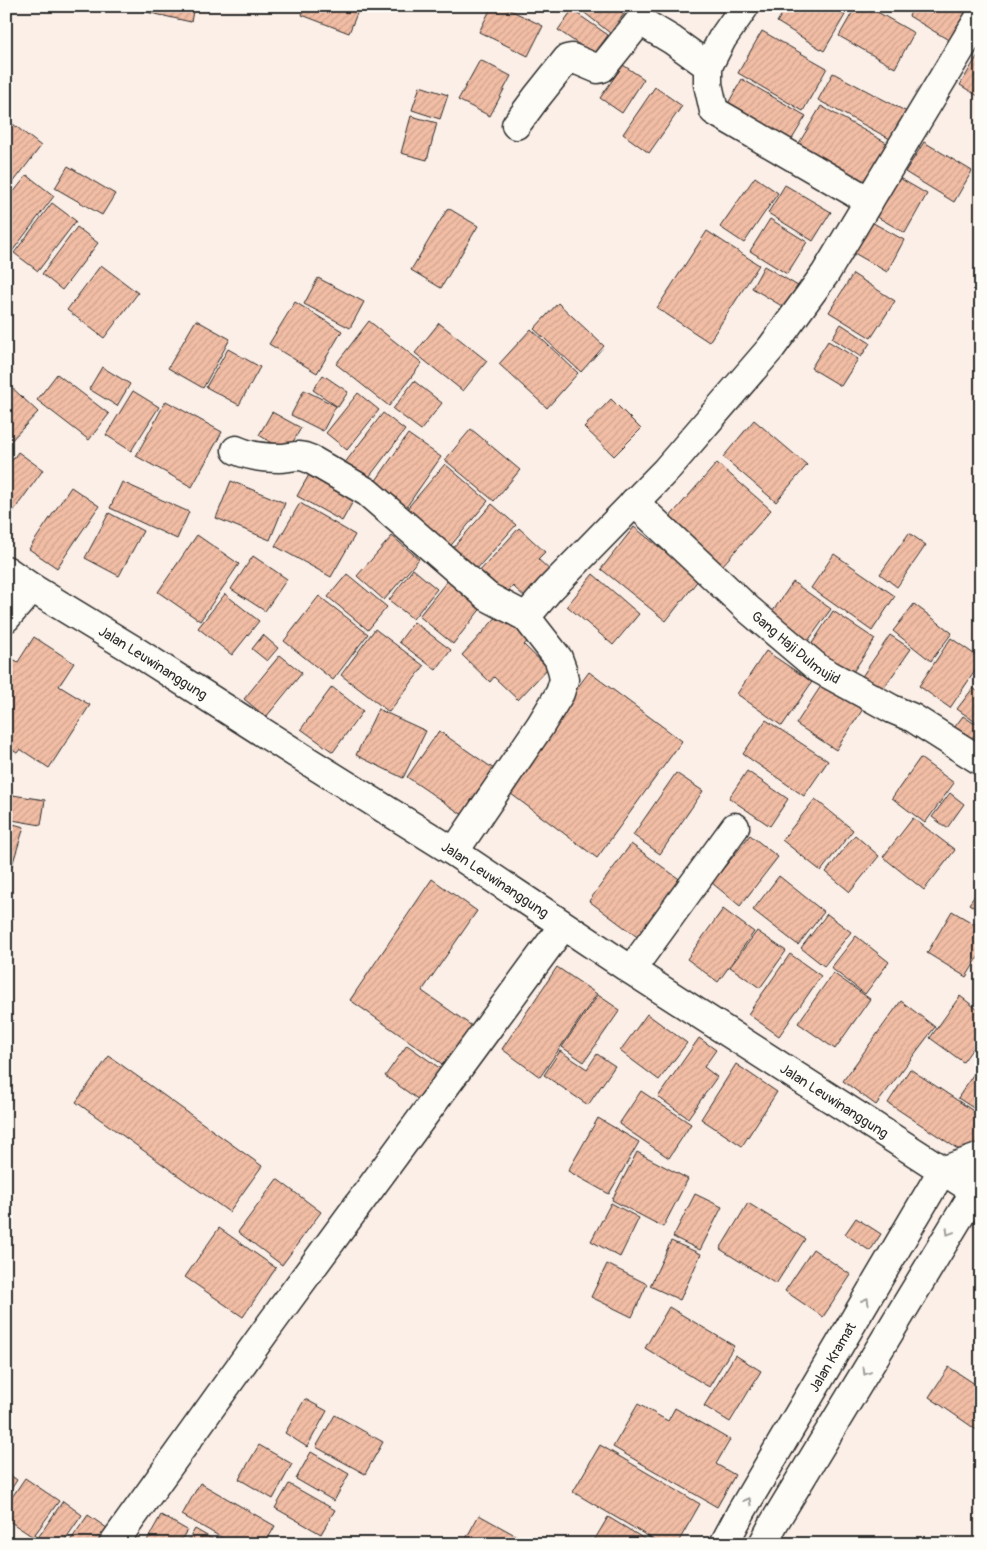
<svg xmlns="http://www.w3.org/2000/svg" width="987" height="1550" font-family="Pangolin,sans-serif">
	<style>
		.building { fill: url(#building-hatch); stroke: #2b2b2b }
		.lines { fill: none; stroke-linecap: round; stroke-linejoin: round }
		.minor-casing { stroke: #2b2b2b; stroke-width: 31 }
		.secondary-casing { stroke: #2b2b2b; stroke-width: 31 }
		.minor { stroke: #fdfcf7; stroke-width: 28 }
		.secondary { stroke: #fdfcf7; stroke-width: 28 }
		.oneway { stroke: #9e9e9b }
		.labels { text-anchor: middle; stroke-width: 4; stroke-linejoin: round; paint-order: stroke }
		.street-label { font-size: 14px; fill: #2b2b2b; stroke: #fdfcf7 }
	</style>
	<defs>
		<pattern id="building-hatch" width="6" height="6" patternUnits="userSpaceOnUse" patternTransform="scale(1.25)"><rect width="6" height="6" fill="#f2bda5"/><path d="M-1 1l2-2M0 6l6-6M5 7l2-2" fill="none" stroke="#d0a38e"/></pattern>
	</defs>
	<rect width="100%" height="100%" fill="#fbefe7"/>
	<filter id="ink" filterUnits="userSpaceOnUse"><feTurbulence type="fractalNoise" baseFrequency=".02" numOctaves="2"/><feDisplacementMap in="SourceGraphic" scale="10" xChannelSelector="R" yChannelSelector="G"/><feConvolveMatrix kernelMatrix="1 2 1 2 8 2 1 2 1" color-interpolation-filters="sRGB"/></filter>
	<g filter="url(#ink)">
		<g class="building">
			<path d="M143 6H194L191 22 142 11Z"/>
			<path d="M305 6H360L349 33 302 15Z"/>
			<path d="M492 6H502L543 26 528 56 479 32Z"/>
			<path d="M576 6H630L610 33Z"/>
			<path d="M787 6H830L845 15 824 51 777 22Z"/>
			<path d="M856 6H867L914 33 895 68 839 36Z"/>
			<path d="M914 6H954L972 17 955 44 909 16Z"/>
			<path d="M572 10 608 35 594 55 558 30Z"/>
			<path d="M762 31 827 68 803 111 738 73Z"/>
			<path d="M981 50V98L960 85Z"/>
			<path d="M480 60 511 76 490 116 458 100Z"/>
			<path d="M623 65 644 79 622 113 600 98Z"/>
			<path d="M833 73 907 112 892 140 818 100Z"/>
			<path d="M742 79 806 116 789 144 726 107Z"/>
			<path d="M420 86 448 95 440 119 412 110Z"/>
			<path d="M655 87 682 106 649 153 623 134Z"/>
			<path d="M821 106 892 146 870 185 798 145Z"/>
			<path d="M411 116 437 123 427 160 401 153Z"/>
			<path d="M13 124 41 146 6 192V133Z"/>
			<path d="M924 142 972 171 954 202 905 172Z"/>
			<path d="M68 166 115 194 102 215 55 188Z"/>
			<path d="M27 175 54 196 7 258 6 257V202Z"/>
			<path d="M896 176 927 194 905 233 874 215Z"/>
			<path d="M755 177 778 193 744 243 720 227Z"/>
			<path d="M785 185 831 212 813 241 768 213Z"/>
			<path d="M52 203 76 221 38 271 14 253Z"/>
			<path d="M448 208 478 226 441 288 411 270Z"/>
			<path d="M770 219 807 242 787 274 750 251Z"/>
			<path d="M866 219 904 240 887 272 849 250Z"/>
			<path d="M77 227 98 243 62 290 42 274Z"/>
			<path d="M707 231 759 265 709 342 657 308Z"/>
			<path d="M101 265 138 293 104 338 67 310Z"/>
			<path d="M764 266 798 286 785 308 752 288Z"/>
			<path d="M853 274 895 301 871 338 829 312Z"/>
			<path d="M318 278 364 302 350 328 304 304Z"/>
			<path d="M295 302 342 331 317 373 269 344Z"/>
			<path d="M558 303 604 346 581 372 534 329Z"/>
			<path d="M196 320 230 339 203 388 168 368Z"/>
			<path d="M369 321 422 363 389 406 336 364Z"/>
			<path d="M439 323 487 361 463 391 415 353Z"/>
			<path d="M841 324 870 343 861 357 832 338Z"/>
			<path d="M531 329 578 373 547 408 499 364Z"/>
			<path d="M828 341 858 359 841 386 811 368Z"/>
			<path d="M228 349 260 367 239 405 206 387Z"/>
			<path d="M102 367 130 384 117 406 89 389Z"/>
			<path d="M57 374 109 414 89 440 37 400Z"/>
			<path d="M323 375 348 392 338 407 313 390Z"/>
			<path d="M414 381 442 403 421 430 393 409Z"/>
			<path d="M7 383 38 412 7 445 6 444Z"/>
			<path d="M304 390 336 406 323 431 291 415Z"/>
			<path d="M133 391 159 407 131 451 106 435Z"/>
			<path d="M358 393 379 410 347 450 326 433Z"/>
			<path d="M611 399 641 429 614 456 584 427Z"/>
			<path d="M166 401 222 432 192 487 136 456Z"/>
			<path d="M272 412 301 428 287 452 259 435Z"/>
			<path d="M383 413 405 430 366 481 344 464Z"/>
			<path d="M754 420 807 465 776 502 723 457Z"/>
			<path d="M471 429 520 470 494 501 445 460Z"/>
			<path d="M408 434 441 457 405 509 373 485Z"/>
			<path d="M18 452 43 470 7 520 6 519V469Z"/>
			<path d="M717 463 771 510 722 566 668 519Z"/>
			<path d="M445 464 488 501 447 550 404 512Z"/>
			<path d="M310 473 355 498 342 521 297 496Z"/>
			<path d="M231 481 285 503 270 540 216 518Z"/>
			<path d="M122 482 189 512 177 539 110 508Z"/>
			<path d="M71 487 99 506 57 568 29 549Z"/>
			<path d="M300 503 355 535 331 577 275 546Z"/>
			<path d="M492 504 516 525 474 572 450 551Z"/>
			<path d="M109 513 143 531 119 576 85 558Z"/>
			<path d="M634 527 699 579 666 621 601 569Z"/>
			<path d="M519 528 545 552 538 559 554 574 529 601 513 586 503 597 478 573Z"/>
			<path d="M909 533 926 545 897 587 880 574Z"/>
			<path d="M197 535 239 564 200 621 158 592Z"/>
			<path d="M392 536 419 559 384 600 357 576Z"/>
			<path d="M834 554 895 596 872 631 811 588Z"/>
			<path d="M253 556 287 579 265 611 231 589Z"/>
			<path d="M413 569 437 589 413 619 389 600Z"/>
			<path d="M347 574 387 607 368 630 328 597Z"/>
			<path d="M593 574 639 614 613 645 567 606Z"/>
			<path d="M452 575 486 602 453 644 419 616Z"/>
			<path d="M793 582 831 609 808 641 770 615Z"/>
			<path d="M225 594 259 621 232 655 198 628Z"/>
			<path d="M319 596 368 634 333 680 284 641Z"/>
			<path d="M914 604 952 633 931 661 893 631Z"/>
			<path d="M833 611 875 639 851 675 809 648Z"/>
			<path d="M501 612 530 638 524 645 548 668 518 700 494 677 490 682 462 655Z"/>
			<path d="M414 622 451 650 436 670 399 642Z"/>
			<path d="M375 629 424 666 389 712 341 675Z"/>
			<path d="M263 635 278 648 267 661 252 649Z"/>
			<path d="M890 635 911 649 881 692 861 678Z"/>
			<path d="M34 637 74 663 59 686 90 705 49 768 20 749 17 753 6 746V655L18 662Z"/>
			<path d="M951 638 981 659V662L950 708 919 686Z"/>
			<path d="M766 651 812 682 782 726 737 694Z"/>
			<path d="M280 655 302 673 266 717 244 699Z"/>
			<path d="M589 672 682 741 597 858 503 788Z"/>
			<path d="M823 683 863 709 836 750 796 724Z"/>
			<path d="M332 687 363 711 333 752 301 729Z"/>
			<path d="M973 688 981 694V726L957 709Z"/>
			<path d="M378 709 426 731 403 778 356 755Z"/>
			<path d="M963 716 981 728V753L951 732Z"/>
			<path d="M766 720 828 761 804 796 743 754Z"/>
			<path d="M439 731 504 776 473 822 407 777Z"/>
			<path d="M920 758 954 783 925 823 892 798Z"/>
			<path d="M747 771 788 799 770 826 729 798Z"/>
			<path d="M676 773 703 791 660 854 633 835Z"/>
			<path d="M950 793 964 804 947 828 932 817Z"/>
			<path d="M6 794 45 800 41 825 6 819Z"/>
			<path d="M815 799 853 830 821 871 782 840Z"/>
			<path d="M913 818 955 850 924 890 883 857Z"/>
			<path d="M6 822 24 827 6 885Z"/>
			<path d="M750 835 778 857 740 906 712 883Z"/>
			<path d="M855 835 879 856 850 892 826 872Z"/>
			<path d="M631 844 682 881 640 939 589 901Z"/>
			<path d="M779 876 824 912 798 945 753 910Z"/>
			<path d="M432 879 477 911 422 991 472 1026 445 1066 350 1000Z"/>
			<path d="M981 887V912L969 904Z"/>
			<path d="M723 909 754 932 718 982 687 959Z"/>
			<path d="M952 911 981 928V953L966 977 927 953Z"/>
			<path d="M827 914 851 932 824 966 801 948Z"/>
			<path d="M757 931 786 951 760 988 730 967Z"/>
			<path d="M856 936 889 962 865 994 831 968Z"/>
			<path d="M790 954 821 976 779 1036 748 1014Z"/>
			<path d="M557 967 597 994 540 1077 502 1049Z"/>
			<path d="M833 973 870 999 835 1049 798 1023Z"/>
			<path d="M598 995 620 1010 584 1062 562 1047Z"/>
			<path d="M960 996 981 1012V1037L963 1062 930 1038Z"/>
			<path d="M901 1001 935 1027 876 1105 843 1081Z"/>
			<path d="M647 1014 687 1043 659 1080 620 1051Z"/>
			<path d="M699 1038 716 1050 704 1067 717 1077 688 1118 658 1097Z"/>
			<path d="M407 1045 441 1069 419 1100 385 1076Z"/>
			<path d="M560 1051 587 1069 597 1054 615 1066 588 1105 544 1075Z"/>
			<path d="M109 1056 262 1166 229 1212 76 1102Z"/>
			<path d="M736 1064 777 1092 742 1146 701 1119Z"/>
			<path d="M980 1064H981V1113L958 1098Z"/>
			<path d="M910 1069 981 1116V1140L970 1157 888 1103Z"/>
			<path d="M641 1091 691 1124 669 1158 619 1124Z"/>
			<path d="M598 1118 639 1142 609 1194 568 1171Z"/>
			<path d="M637 1152 688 1179 663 1227 612 1200Z"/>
			<path d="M277 1179 321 1212 282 1265 238 1232Z"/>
			<path d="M695 1194 722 1207 700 1250 673 1237Z"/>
			<path d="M611 1203 639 1218 620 1257 591 1241Z"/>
			<path d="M748 1203 805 1239 776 1284 720 1249Z"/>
			<path d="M856 1218 881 1234 870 1251 845 1234Z"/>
			<path d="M219 1228 276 1268 243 1317 185 1277Z"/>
			<path d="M671 1241 701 1254 680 1300 650 1286Z"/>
			<path d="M813 1249 851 1275 823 1317 785 1291Z"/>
			<path d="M607 1264 647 1284 632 1317 591 1297Z"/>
			<path d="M669 1307 734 1346 709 1387 645 1348Z"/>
			<path d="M735 1355 761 1371 730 1422 704 1406Z"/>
			<path d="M949 1367 981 1388V1433L929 1397Z"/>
			<path d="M305 1399 327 1411 307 1447 285 1433Z"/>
			<path d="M638 1404 668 1421 675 1408 730 1440 716 1464 735 1475 717 1507 613 1447Z"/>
			<path d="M335 1415 383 1442 365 1474 316 1447Z"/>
			<path d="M259 1445 292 1464 273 1499 239 1479Z"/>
			<path d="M600 1445 700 1504 677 1544H661L573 1492Z"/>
			<path d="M311 1452 349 1474 334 1501 296 1479Z"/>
			<path d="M6 1472 17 1480 6 1497Z"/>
			<path d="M25 1478 59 1501 33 1537 6 1519V1506Z"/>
			<path d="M200 1483 275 1526 265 1544H233L182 1515Z"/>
			<path d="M289 1484 335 1510 321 1534 275 1508Z"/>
			<path d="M63 1501 82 1515 62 1544H38L35 1542Z"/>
			<path d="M88 1515 114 1533 107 1544H68Z"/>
			<path d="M161 1515 187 1530 179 1544H145Z"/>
			<path d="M479 1515 531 1544H463Z"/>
			<path d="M608 1517 653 1544H592Z"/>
			<path d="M195 1529 221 1544H186Z"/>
		</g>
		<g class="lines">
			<g class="minor-casing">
				<g id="minor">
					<path d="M708 66 722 39 745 6"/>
					<path d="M516 125 536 98 567 59 572 58 598 69 602 68 638 23 642 22 672 40 708 66V84L714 111 869 201"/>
					<path d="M236 450C249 456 264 458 279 458 291 458 297 453 310 459L367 492 488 597 526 617 549 590 666 470 771 348 825 274 981 15"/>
					<path id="s1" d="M634 502 748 609 819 669 892 709 913 718 981 761"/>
					<path d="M6 618 32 588"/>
					<path d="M454 852 540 726 560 693 564 680 562 669 558 658 526 617"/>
					<path d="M631 970 735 827"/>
					<path d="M942 1171 981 1157"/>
					<path d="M113 1544 272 1322 563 926"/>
				</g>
			</g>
			<g class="secondary-casing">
				<g id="secondary">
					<path id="s2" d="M6 570 32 588 137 652 311 763 454 852 631 970 981 1195"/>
					<path id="s3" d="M724 1544 741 1512 942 1171"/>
					<path d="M763 1544 774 1523 975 1191"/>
				</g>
			</g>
			<use href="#minor" class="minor"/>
			<use href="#secondary" class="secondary"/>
		</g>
		<defs><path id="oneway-chevron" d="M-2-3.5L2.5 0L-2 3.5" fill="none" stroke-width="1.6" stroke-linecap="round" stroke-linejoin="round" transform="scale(1.25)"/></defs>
		<g class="oneway">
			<use href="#oneway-chevron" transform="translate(949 1232) rotate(121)"/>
			<use href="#oneway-chevron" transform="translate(866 1301) rotate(-60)"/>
			<use href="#oneway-chevron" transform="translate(866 1372) rotate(121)"/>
			<use href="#oneway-chevron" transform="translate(748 1501) rotate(-60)"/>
		</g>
	</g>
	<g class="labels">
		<g class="street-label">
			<text dy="5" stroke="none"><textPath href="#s1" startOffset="218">Gang Haji Dulmujid</textPath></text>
			<text dy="5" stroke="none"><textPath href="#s2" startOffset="174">Jalan Leuwinanggung</textPath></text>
			<text dy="5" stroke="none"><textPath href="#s2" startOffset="579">Jalan Leuwinanggung</textPath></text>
			<text dy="5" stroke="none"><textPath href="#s2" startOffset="984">Jalan Leuwinanggung</textPath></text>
			<text dy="5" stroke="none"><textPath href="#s3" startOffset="216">Jalan Kramat</textPath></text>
		</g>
	</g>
	<rect width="987" height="1550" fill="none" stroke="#fdfcf7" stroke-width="25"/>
	<rect x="12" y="12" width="962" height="1525" fill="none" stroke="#2b2b2b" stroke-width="2" filter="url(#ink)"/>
</svg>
